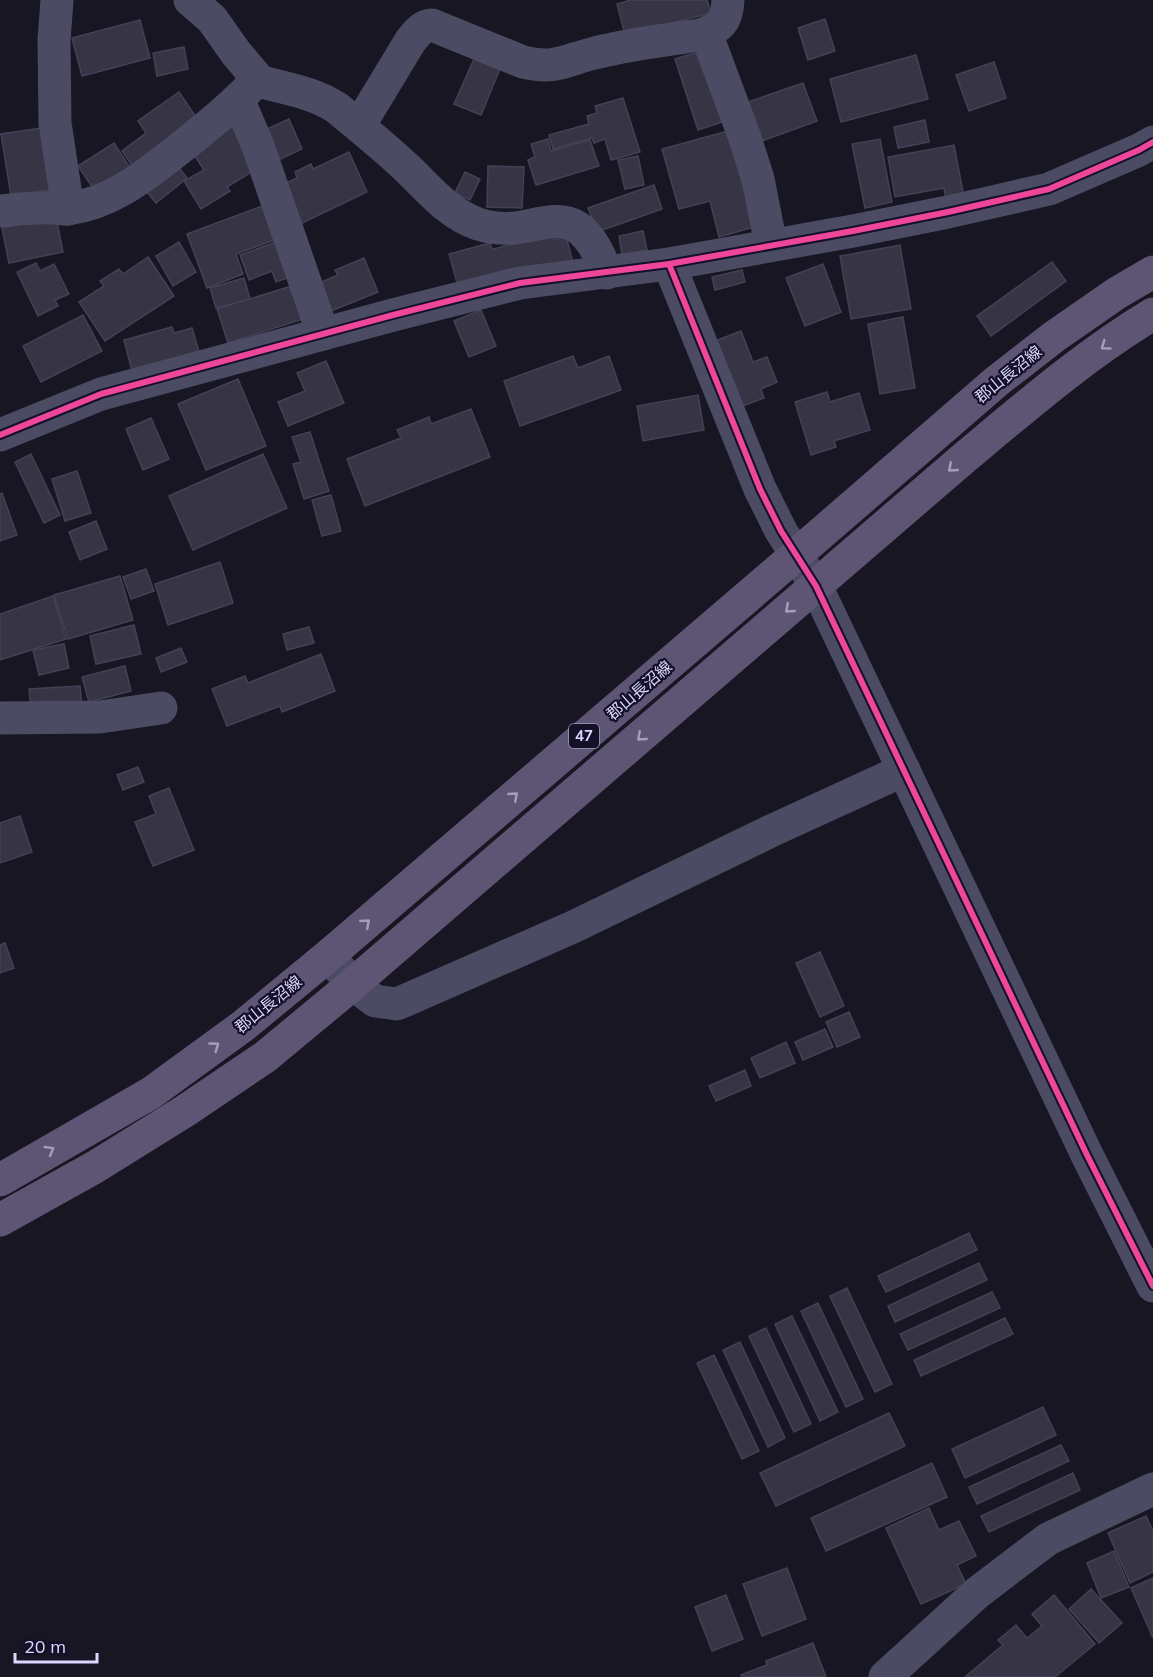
<svg xmlns="http://www.w3.org/2000/svg" width="1153" height="1677" font-family="Mulish,'Noto Sans JP',sans-serif">
	<style>
		.building { fill: #363445; stroke: #444156; stroke-width: 1.5 }
		.lines { fill: none; stroke-linecap: round; stroke-linejoin: round }
		.minor { stroke: #4b4b63; stroke-width: 33 }
		.tertiary { stroke: #4b4b63; stroke-width: 33 }
		.primary { stroke: #5e5574; stroke-width: 33 }
		.cycleway-casing { stroke: #131028; stroke-width: 10 }
		.cycleway { stroke: #ed469a; stroke-width: 6 }
		.oneway { stroke: #a39dc0 }
		.labels { text-anchor: middle; stroke-width: 4.5; stroke-linejoin: round; paint-order: stroke }
		.shield { fill: #131028; stroke: #9f9cbe; stroke-width: 1.5 }
		.shield-label { font-size: 15px; font-weight: bold; fill: #dbd8ff }
		.street-label { font-size: 16px; fill: #dbd8ff; stroke: #131028 }
	</style>
	<rect width="100%" height="100%" fill="#171622"/>
	<g class="building">
		<path d="M631 0H707L711 13 625 35 617 4Z"/>
		<path d="M825 19 835 51 808 60 798 28Z"/>
		<path d="M140 20 150 58 82 76 72 38Z"/>
		<path d="M184 47 188 69 157 76 153 53Z"/>
		<path d="M701 51 725 121 698 130 675 59Z"/>
		<path d="M916 55 928 99 841 122 830 79Z"/>
		<path d="M474 59 500 69 481 115 454 104Z"/>
		<path d="M994 62 1006 98 969 111 956 75Z"/>
		<path d="M803 83 817 121 759 142 745 103Z"/>
		<path d="M179 92 198 120 133 167 122 151 146 133 138 121Z"/>
		<path d="M623 98 640 152 611 160 605 139 594 143 592 138 553 149 549 135 589 124 587 116 597 113 595 106Z"/>
		<path d="M289 119 302 149 270 164 256 134Z"/>
		<path d="M925 120 929 142 898 148 894 127Z"/>
		<path d="M232 126 258 168 227 187 230 191 201 209 184 181 204 170 191 150Z"/>
		<path d="M41 128 51 190 11 196 1 134Z"/>
		<path d="M728 131 754 227 719 237 710 201 679 209 662 149Z"/>
		<path d="M548 139 551 151 590 140 599 166 536 185 528 160 535 157 531 144Z"/>
		<path d="M880 139 892 202 865 208 852 144Z"/>
		<path d="M114 143 132 171 97 194 78 166Z"/>
		<path d="M954 145 964 197 946 200 944 188 895 197 888 157Z"/>
		<path d="M349 152 367 192 296 226 277 187 297 178 295 172 311 164 313 169Z"/>
		<path d="M638 156 644 185 625 189 618 160Z"/>
		<path d="M175 162 187 178 156 203 143 187Z"/>
		<path d="M488 166 524 167 522 208 487 207Z"/>
		<path d="M465 172 480 179 470 200 455 193Z"/>
		<path d="M654 185 662 209 597 232 588 208Z"/>
		<path d="M262 206 274 240 236 254 243 274 207 288 187 234Z"/>
		<path d="M56 217 63 252 9 263 2 228Z"/>
		<path d="M643 231 647 250 622 255 619 236Z"/>
		<path d="M552 233 554 240 566 236 573 263 460 293 449 254 490 243 492 249H494Z"/>
		<path d="M284 239 297 274 276 282 272 271 249 280 240 255Z"/>
		<path d="M179 242 196 272 173 286 156 256Z"/>
		<path d="M900 245 911 309 851 319 840 256Z"/>
		<path d="M148 257 174 296 105 341 79 302 104 286 100 281 119 269 123 274Z"/>
		<path d="M364 258 378 292 326 313 315 285 338 275 335 270Z"/>
		<path d="M1052 262 1066 281 991 336 977 316Z"/>
		<path d="M36 263 40 271 54 264 69 294 55 300 58 306 38 316 17 272Z"/>
		<path d="M823 264 841 312 805 326 786 278Z"/>
		<path d="M742 270 745 282 715 290 712 277Z"/>
		<path d="M244 278 250 299 216 308 210 288Z"/>
		<path d="M295 285 306 318 228 343 217 309Z"/>
		<path d="M481 310 496 346 469 357 454 321Z"/>
		<path d="M83 315 102 351 41 382 23 346Z"/>
		<path d="M903 317 915 388 880 394 868 324Z"/>
		<path d="M172 327 174 333 192 328 199 352 132 371 124 340Z"/>
		<path d="M741 331 753 362 767 357 777 382 761 389 764 398 740 407 715 341Z"/>
		<path d="M573 356 578 368 609 356 621 390 520 426 504 381Z"/>
		<path d="M326 361 344 403 288 426 278 402 305 391 297 373Z"/>
		<path d="M238 379 266 446 206 470 178 404Z"/>
		<path d="M827 392 830 402 859 393 870 430 834 441 836 447 811 455 795 402Z"/>
		<path d="M698 395 704 430 643 441 637 406Z"/>
		<path d="M471 409 490 457 365 506 347 459 401 438 397 430 429 417 431 424Z"/>
		<path d="M151 418 169 459 143 470 126 429Z"/>
		<path d="M310 432 329 491 304 499 293 464 301 462 292 437Z"/>
		<path d="M31 454 60 515 44 523 15 462Z"/>
		<path d="M263 454 287 508 193 550 169 496Z"/>
		<path d="M77 471 91 513 65 521 52 479Z"/>
		<path d="M2 493 17 535 0 541V494Z"/>
		<path d="M331 495 341 531 322 536 312 500Z"/>
		<path d="M96 521 107 549 80 560 69 532Z"/>
		<path d="M220 562 233 603 168 625 155 584Z"/>
		<path d="M146 569 154 591 131 599 123 577Z"/>
		<path d="M120 576 133 620 68 639 54 595Z"/>
		<path d="M53 596 66 639 0 660V614Z"/>
		<path d="M134 625 141 654 96 664 90 636Z"/>
		<path d="M309 627 314 643 287 650 283 634Z"/>
		<path d="M64 644 69 668 39 675 33 650Z"/>
		<path d="M181 648 187 662 161 672 156 658Z"/>
		<path d="M321 654 335 691 282 712 280 706 227 726 212 689 245 676 248 683Z"/>
		<path d="M125 666 131 691 89 702 82 677Z"/>
		<path d="M80 686 82 706 31 710 29 689Z"/>
		<path d="M138 767 144 782 123 790 117 775Z"/>
		<path d="M169 788 194 850 153 866 135 822 156 814 149 796Z"/>
		<path d="M20 816 32 852 0 863V823Z"/>
		<path d="M5 943 14 968 0 973V945Z"/>
		<path d="M820 952 844 1006 820 1017 796 963Z"/>
		<path d="M849 1012 860 1037 837 1047 826 1022Z"/>
		<path d="M825 1029 833 1047 803 1060 795 1042Z"/>
		<path d="M786 1042 795 1063 760 1078 751 1058Z"/>
		<path d="M745 1070 751 1086 716 1101 709 1086Z"/>
		<path d="M969 1233 977 1250 886 1292 878 1276Z"/>
		<path d="M979 1263 987 1280 895 1322 888 1306Z"/>
		<path d="M847 1288 892 1384 875 1392 830 1296Z"/>
		<path d="M992 1292 1000 1308 908 1350 900 1334Z"/>
		<path d="M818 1303 863 1399 846 1407 801 1311Z"/>
		<path d="M792 1316 838 1412 820 1421 775 1324Z"/>
		<path d="M1005 1318 1013 1334 921 1376 914 1360Z"/>
		<path d="M766 1328 811 1424 794 1432 749 1336Z"/>
		<path d="M740 1342 785 1438 768 1447 723 1350Z"/>
		<path d="M714 1355 759 1451 742 1459 697 1363Z"/>
		<path d="M1043 1407 1056 1435 965 1478 952 1449Z"/>
		<path d="M889 1413 905 1446 776 1506 760 1473Z"/>
		<path d="M1061 1445 1069 1461 977 1504 969 1487Z"/>
		<path d="M932 1463 947 1497 826 1551 811 1518Z"/>
		<path d="M1073 1473 1080 1490 989 1532 981 1516Z"/>
		<path d="M929 1508 939 1530 959 1521 976 1556 957 1565 966 1584 921 1604 886 1528Z"/>
		<path d="M1146 1516 1153 1531V1572L1130 1583 1108 1533Z"/>
		<path d="M1114 1551 1129 1587 1101 1598 1087 1563Z"/>
		<path d="M787 1568 806 1619 762 1636 743 1584Z"/>
		<path d="M1153 1578V1638L1131 1588Z"/>
		<path d="M1091 1589 1122 1623 1099 1643 1069 1609Z"/>
		<path d="M726 1595 743 1639 712 1651 695 1607Z"/>
		<path d="M1054 1595 1095 1644 1055 1677H965L1003 1645 998 1640 1016 1625 1027 1638 1042 1626 1032 1614Z"/>
		<path d="M813 1643 826 1677H742L741 1675 767 1665 766 1661Z"/>
	</g>
	<g class="lines">
		<g class="minor">
			<path d="M57 0 54 40 55 123 68 209"/>
			<path d="M190 0 212 19 236 53 258 79 262 82C288 89 314 93 337 108 362 129 387 149 410 171 431 192 450 214 478 224 490 228 503 229 515 228 534 226 559 215 577 227 582 230 587 236 590 240 598 250 602 262 607 273"/>
			<path d="M706 33 745 138 758 179 771 245"/>
			<path d="M238 99 258 146 323 334"/>
			<path d="M359 126 411 40C418 32 422 26 432 25L523 62C556 70 565 60 595 53 629 44 665 40 700 35 720 28 727 22 728 0"/>
			<path d="M0 211C18 209 37 207 55 208 60 208 64 210 68 209 114 203 148 173 183 146 209 125 235 104 258 79"/>
			<path d="M669 264 760 489 781 531 816 586 1087 1155 1153 1286"/>
			<path d="M0 718 100 717 161 708"/>
			<path d="M328 956 353 984 375 1001 397 1004 573 927 773 830 904 770"/>
			<path d="M885 1677 977 1593 1048 1539 1153 1489"/>
		</g>
		<path class="tertiary" d="M0 435 101 394 393 315 520 283 669 264 853 231 948 212 1049 189 1139 150 1153 142"/>
		<g class="primary">
			<path d="M0 1180 151 1093 243 1026 328 956 796 555 997 381 1055 336 1117 293 1153 272"/>
			<path d="M0 1220 95 1167 185 1111 265 1057 353 984 964 458C1025 407 1085 355 1153 314"/>
		</g>
		<g class="cycleway-casing">
			<g id="cycleway">
				<path d="M669 264 760 489 781 531 816 586 1087 1155 1153 1286"/>
				<path d="M0 435 101 394 393 315 520 283 669 264 853 231 948 212 1049 189 1139 150 1153 142"/>
			</g>
		</g>
		<use href="#cycleway" class="cycleway"/>
	</g>
	<defs><path id="oneway-chevron" d="M-2-3.5L2.5 0L-2 3.5" fill="none" stroke-width="1.6" stroke-linecap="round" stroke-linejoin="round" transform="scale(1.5)"/></defs>
	<g class="oneway">
		<use href="#oneway-chevron" transform="translate(1105 346) rotate(144)"/>
		<use href="#oneway-chevron" transform="translate(952 468) rotate(139)"/>
		<use href="#oneway-chevron" transform="translate(789 609) rotate(139)"/>
		<use href="#oneway-chevron" transform="translate(641 737) rotate(139)"/>
		<use href="#oneway-chevron" transform="translate(514 796) rotate(-41)"/>
		<use href="#oneway-chevron" transform="translate(366 923) rotate(-41)"/>
		<use href="#oneway-chevron" transform="translate(215 1046) rotate(-36)"/>
		<use href="#oneway-chevron" transform="translate(50 1150) rotate(-30)"/>
	</g>
	<g class="labels">
		<rect class="shield" x="569" y="724" width="30" height="24" rx="4.5"/>
		<g class="shield-label">
			<text x="584" y="741">47</text>
		</g>
		<g class="street-label">
			<text transform="translate(1008 374) rotate(-39)" y="6">郡山長沼線</text>
			<text transform="translate(639 690) rotate(-41)" y="6">郡山長沼線</text>
			<text transform="translate(268 1004) rotate(-39)" y="6">郡山長沼線</text>
		</g>
	</g>
	<path d="M15 1653v9h82v-9" fill="none" stroke="#dbd8ff" stroke-width="3"/>
	<text x="24" y="1653" font-size="18" fill="#dbd8ff" stroke="#131028" stroke-width="4.5" paint-order="stroke">20 m</text>
</svg>
